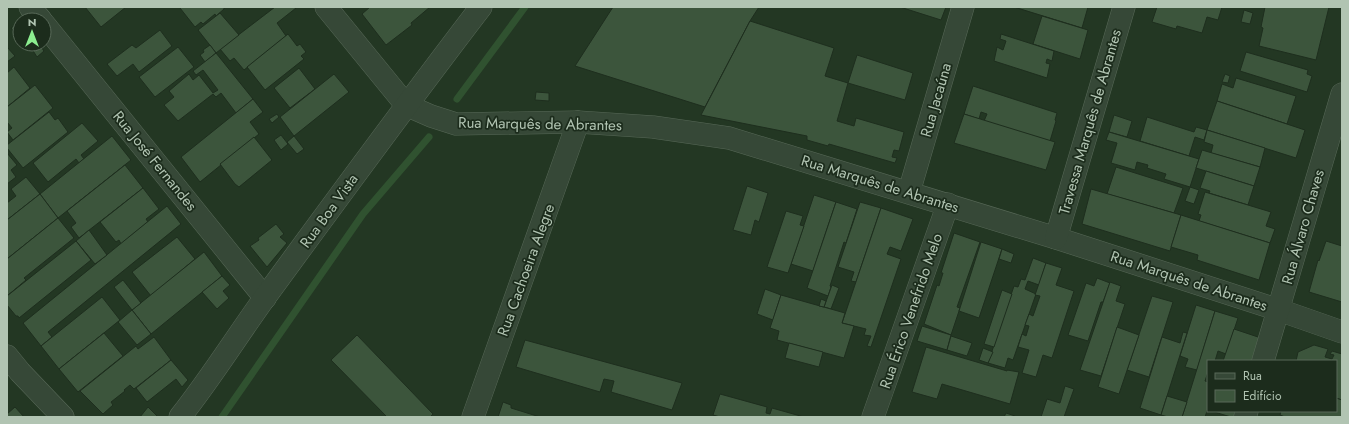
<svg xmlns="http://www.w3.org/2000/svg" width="1349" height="424" font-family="Jost,sans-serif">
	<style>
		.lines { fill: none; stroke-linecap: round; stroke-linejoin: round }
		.stream { stroke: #305230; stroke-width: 7 }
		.building { fill: #3c553c; stroke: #1e2e1e }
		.minor-casing { stroke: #576857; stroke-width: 23 }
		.tertiary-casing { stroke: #576857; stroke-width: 23 }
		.minor { stroke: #364837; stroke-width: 22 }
		.tertiary { stroke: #364837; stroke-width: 22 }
		.labels { text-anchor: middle; stroke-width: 3.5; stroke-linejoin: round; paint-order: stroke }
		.street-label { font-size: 15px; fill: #b1c4b2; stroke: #1c2c1c }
	</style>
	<rect width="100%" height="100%" fill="#233723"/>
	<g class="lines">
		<g class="stream">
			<path d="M457 99 525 7"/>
			<path d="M222 417 363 214 429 137"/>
		</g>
	</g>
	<g class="building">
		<path d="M85 7H126L101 27Z"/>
		<path d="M181 7H224V9L216 16 215 14 203 24 201 22 195 27 180 8Z"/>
		<path d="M275 7H295L296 8 277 23 286 36 244 70 234 58 230 61 220 49Z"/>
		<path d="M370 7H430L411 23 412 25 386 45 362 14Z"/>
		<path d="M613 7H759L750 21 705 107 575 66Z"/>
		<path d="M900 7H946L941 20Z"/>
		<path d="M1014 7H1088L1082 28Z"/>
		<path d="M1157 7H1222L1218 20 1207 17 1202 33 1177 26 1176 29 1152 22Z"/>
		<path d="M1265 7H1329L1316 60 1259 46 1263 28 1261 27Z"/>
		<path d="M1244 10 1253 13 1250 24 1241 22Z"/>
		<path d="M220 13 239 35 216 53 198 30Z"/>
		<path d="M1042 16 1088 30 1080 59 1033 44Z"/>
		<path d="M20 21V33L17 35 11 28Z"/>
		<path d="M750 21 834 48 825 76 848 83 837 121 854 126 856 118 904 132 899 151 894 150 892 157 897 158 895 163 829 144 828 146 807 140V136L701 115Z"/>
		<path d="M160 30 172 46 139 72 133 64 117 76 107 64 132 45 136 48Z"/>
		<path d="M288 34 297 46 300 44 306 52 301 56 304 59 265 90 247 67Z"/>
		<path d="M1001 34 1054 51 1052 61 1047 59 1046 63 1050 64 1047 78 994 61 997 47 1003 50 1006 41 1000 39Z"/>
		<path d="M39 44 44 51 37 57 32 49Z"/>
		<path d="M210 45 216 53 205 62 200 55 204 52 203 50Z"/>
		<path d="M7 47 15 56 7 62Z"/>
		<path d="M178 47 194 67 155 97 139 77Z"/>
		<path d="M1246 52 1308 70 1307 74 1312 76 1307 92 1240 71Z"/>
		<path d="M216 53 253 99 236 113 221 93 216 97 213 94 178 121 164 105 174 97 169 91 189 74 193 80 199 75 213 93 218 90 203 70 196 75 193 71Z"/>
		<path d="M857 55 913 73 905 100 848 83Z"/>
		<path d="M14 67 30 88 7 107V73Z"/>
		<path d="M299 68 315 89 290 108 274 88Z"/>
		<path d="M334 74 349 92 294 136 280 117Z"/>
		<path d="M1225 74 1230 76 1228 83 1222 82Z"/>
		<path d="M1236 78 1296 96 1287 124 1217 101 1222 84 1233 88Z"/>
		<path d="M35 85 53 108 13 140 7 132 12 128 7 122V107Z"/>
		<path d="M973 86 1057 113 1055 120 1056 121 1050 141 984 121 987 114 981 112 979 119 964 114Z"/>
		<path d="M536 92 549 93V101L535 100Z"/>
		<path d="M253 99 263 112 250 122 259 134 200 182 181 157Z"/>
		<path d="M1217 101 1305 130 1296 158 1207 130Z"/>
		<path d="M49 112 55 120 58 118 68 132 23 168 7 148V145Z"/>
		<path d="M277 114 279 117 272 123 269 119Z"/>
		<path d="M964 114 1055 142 1046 170 954 143Z"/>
		<path d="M1114 115 1132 121 1127 137 1109 132Z"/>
		<path d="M1147 117 1194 132 1196 127 1207 130 1204 140 1195 137 1189 156 1140 141Z"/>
		<path d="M82 123 98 141 81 155 84 159 79 163 76 159 48 182 33 163Z"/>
		<path d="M1207 130 1265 148 1260 167 1211 153 1213 145 1204 142Z"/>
		<path d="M1109 132 1199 159 1190 187 1164 179 1166 174 1147 168 1148 165 1137 162 1135 170 1111 163 1117 143 1106 140Z"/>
		<path d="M281 135 288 144 281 150 274 140Z"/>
		<path d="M112 136 131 160 58 218 40 194Z"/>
		<path d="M294 136 304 149 297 154 287 142Z"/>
		<path d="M254 137 272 160 239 187 235 184 220 164Z"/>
		<path d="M1202 150 1260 167 1254 186 1196 168Z"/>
		<path d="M7 153 17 165 11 170 16 177 7 184Z"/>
		<path d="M125 165 143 188 79 238 71 227 76 223 67 211Z"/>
		<path d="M1116 167 1183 188 1174 213 1107 194Z"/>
		<path d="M1206 171 1254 186 1248 205 1209 193 1210 191 1200 188Z"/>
		<path d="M26 177 40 194 7 220V203L16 196 11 189Z"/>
		<path d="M747 186 768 193 759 222 755 220 751 235 733 230Z"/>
		<path d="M1190 187 1199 190 1194 204 1185 201Z"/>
		<path d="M143 188 159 209 146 219 148 222 121 244 119 240 116 242 100 222Z"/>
		<path d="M1091 189 1181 215 1170 251 1082 224Z"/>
		<path d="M1205 192 1271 212 1266 226 1275 229 1270 243 1199 221 1201 215 1198 214Z"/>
		<path d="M40 194 58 218 7 259V220Z"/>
		<path d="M814 195 836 202 813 271 791 264Z"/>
		<path d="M836 202 857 209 846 243 844 242 830 286 831 287 828 296 807 288Z"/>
		<path d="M860 202 881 208 856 282 851 281 854 272 838 267Z"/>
		<path d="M167 206 181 224 48 332 52 337 41 346 23 323Z"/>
		<path d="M881 208 913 219 901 251 890 247 887 254 901 259 871 347 867 346 871 336 864 335 866 329 842 323Z"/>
		<path d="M786 211 803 216 800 225 804 226 788 273 767 267Z"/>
		<path d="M1181 215 1270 243 1259 280 1197 260 1198 255 1171 247Z"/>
		<path d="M58 218 74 238 24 278 26 280 7 296V259Z"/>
		<path d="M276 224 284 234 280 237 287 243 267 267 250 246 259 240 258 238Z"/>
		<path d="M89 230 107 255 95 264 76 241Z"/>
		<path d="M954 233 980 242 957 307 960 308 951 335 924 324 937 285 939 286 943 273H941Z"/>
		<path d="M177 237 195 259 151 296 132 272Z"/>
		<path d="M76 241 91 260 19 318 18 316H16L7 305V296Z"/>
		<path d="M1326 241 1342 246V302L1309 292 1318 260 1319 261Z"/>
		<path d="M981 242 1002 249 979 318 959 311Z"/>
		<path d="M1002 249 1014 254 1011 263 999 259Z"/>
		<path d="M204 252 222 276 151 334 132 310Z"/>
		<path d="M1033 258 1046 263 1039 285 1028 281 1025 289 1036 294 1013 360 1008 358 1005 368 988 363 1014 286 1018 287 1021 279 1025 280Z"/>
		<path d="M1046 263 1062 268 1056 285 1074 291 1052 358 1043 355 1036 377 1022 373 1029 350 1018 347 1022 334 1026 336 1029 326 1025 325 1029 314 1033 316 1040 296 1035 295Z"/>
		<path d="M222 276 230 285 223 291 229 298 217 309 202 292Z"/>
		<path d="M1097 278 1110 283 1103 302H1101L1088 341 1068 335 1086 283 1094 286Z"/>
		<path d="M123 280 141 303 132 310 114 287Z"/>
		<path d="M1110 282 1121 286 1116 301 1125 304 1101 376 1080 370Z"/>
		<path d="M832 285 839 288 831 309 824 307Z"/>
		<path d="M765 289 781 295 773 320 757 314Z"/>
		<path d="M1002 290 1012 294 994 347 984 344Z"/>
		<path d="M781 295 845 313 842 323 854 326 844 358 777 340 779 331 770 328Z"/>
		<path d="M1152 296 1173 302 1149 377 1127 370Z"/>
		<path d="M102 297 120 320 59 369 41 346Z"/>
		<path d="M821 299 826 301 824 307 819 306Z"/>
		<path d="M1196 305 1215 311 1197 370 1185 367 1188 359 1180 356Z"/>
		<path d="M132 310 151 334 137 345 118 322Z"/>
		<path d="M1215 311 1238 318 1226 354 1218 351 1215 361H1208V372L1205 381 1208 382V408L1205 417H1182Z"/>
		<path d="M922 326 951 335 947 350 917 341Z"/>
		<path d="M1117 327 1139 335 1119 394 1098 387Z"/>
		<path d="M1234 329 1261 338 1253 361H1223Z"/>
		<path d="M1183 332 1187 333 1161 415 1140 408 1162 337 1180 343Z"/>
		<path d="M104 333 123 356 78 392 59 369Z"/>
		<path d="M357 335 433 414 430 417H387L331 360Z"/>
		<path d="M951 336 972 343 967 356 947 350Z"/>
		<path d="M154 337 171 360 134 389 130 385 124 390 125 391 111 402 113 405 103 414 80 391 136 346 138 349Z"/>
		<path d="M525 340 682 383 672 410 611 392 614 381 604 379 600 392 516 367Z"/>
		<path d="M789 343 823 352 819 367 785 358Z"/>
		<path d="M1314 345 1328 349 1325 357 1332 359 1334 355 1330 354 1332 351 1342 354V400L1336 398V361H1296L1298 352Z"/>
		<path d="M926 347 1007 371V370L1019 372 1010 404 942 384 937 399 912 392Z"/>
		<path d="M983 348 993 352 988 363 979 360Z"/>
		<path d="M171 360 188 380 182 387 176 379 147 402 136 388Z"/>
		<path d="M1065 386 1074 389 1064 417H1041L1047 399 1060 403Z"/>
		<path d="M720 394 767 407 766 413 770 414 772 408 804 417H720L713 415Z"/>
		<path d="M1167 396 1187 402 1182 417H1168L1161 415Z"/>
		<path d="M1336 398 1342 400V417H1285L1280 415 1281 411H1336Z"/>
		<path d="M503 402 511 405V408L540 417H498Z"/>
		<path d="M15 407 24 417H7V414Z"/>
		<path d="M148 407 158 417H140Z"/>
		<path d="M1211 411H1237L1235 417H1231Z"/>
		<path d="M1006 413 1015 416 1014 417H1004Z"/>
	</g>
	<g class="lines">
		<g class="minor-casing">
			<g id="minor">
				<path d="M30 7 41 20"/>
				<path d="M326 7 406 105 431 116 456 124 578 122 653 127 729 138 1056 238 1279 310 1342 332"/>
				<path d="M44 24 265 298"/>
				<path d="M909 192 963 7"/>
				<path d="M1056 238 1124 7"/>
				<path d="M1263 361 1342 94"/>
				<path d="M180 417C211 378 237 336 266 296 337 199 408 102 481 7"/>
				<path d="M473 417 578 122"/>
				<path d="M873 417 948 204"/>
				<path d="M1245 417 1247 411"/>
			</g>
		</g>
		<g class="tertiary-casing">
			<path id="tertiary" d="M7 356 20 372 63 417"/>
		</g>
		<use href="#minor" class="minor"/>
		<use href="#tertiary" class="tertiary"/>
	</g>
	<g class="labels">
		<g class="street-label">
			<text transform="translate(936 100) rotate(-74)" y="5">Rua Jacaúna</text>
			<text transform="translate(1090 122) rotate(-74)" y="5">Travessa Marquês de Abrantes</text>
			<text transform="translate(540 124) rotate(1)" y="5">Rua Marquês de Abrantes</text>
			<text transform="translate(155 161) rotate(51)" y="5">Rua José Fernandes</text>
			<text transform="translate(880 184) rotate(17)" y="5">Rua Marquês de Abrantes</text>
			<text transform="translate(329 211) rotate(-54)" y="5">Rua Boa Vista</text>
			<text transform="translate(1303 227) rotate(-74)" y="5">Rua Álvaro Chaves</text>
			<text transform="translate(526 270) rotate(-70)" y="5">Rua Cachoeira Alegre</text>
			<text transform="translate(1189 281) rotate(18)" y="5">Rua Marquês de Abrantes</text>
			<text transform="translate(911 311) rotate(-71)" y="5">Rua Érico Venefrido Melo</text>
		</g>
	</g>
	<rect width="1349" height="424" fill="none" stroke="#b1c4b2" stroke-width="16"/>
	<rect x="1207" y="360" width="130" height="52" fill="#1c2c1c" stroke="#586958"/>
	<rect x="1215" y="373" width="20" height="6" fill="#364837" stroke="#586958"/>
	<text x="1243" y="380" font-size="12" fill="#b1c4b2">Rua</text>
	<rect x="1215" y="390" width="20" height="12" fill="#3c553c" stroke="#586958"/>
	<text x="1243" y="400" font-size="12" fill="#b1c4b2">Edifício</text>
	<g transform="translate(32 32)"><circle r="19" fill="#1c2c1c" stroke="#586958"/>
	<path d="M0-3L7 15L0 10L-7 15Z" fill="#8cee90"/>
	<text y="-6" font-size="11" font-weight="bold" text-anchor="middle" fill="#b1c4b2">N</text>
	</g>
</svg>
